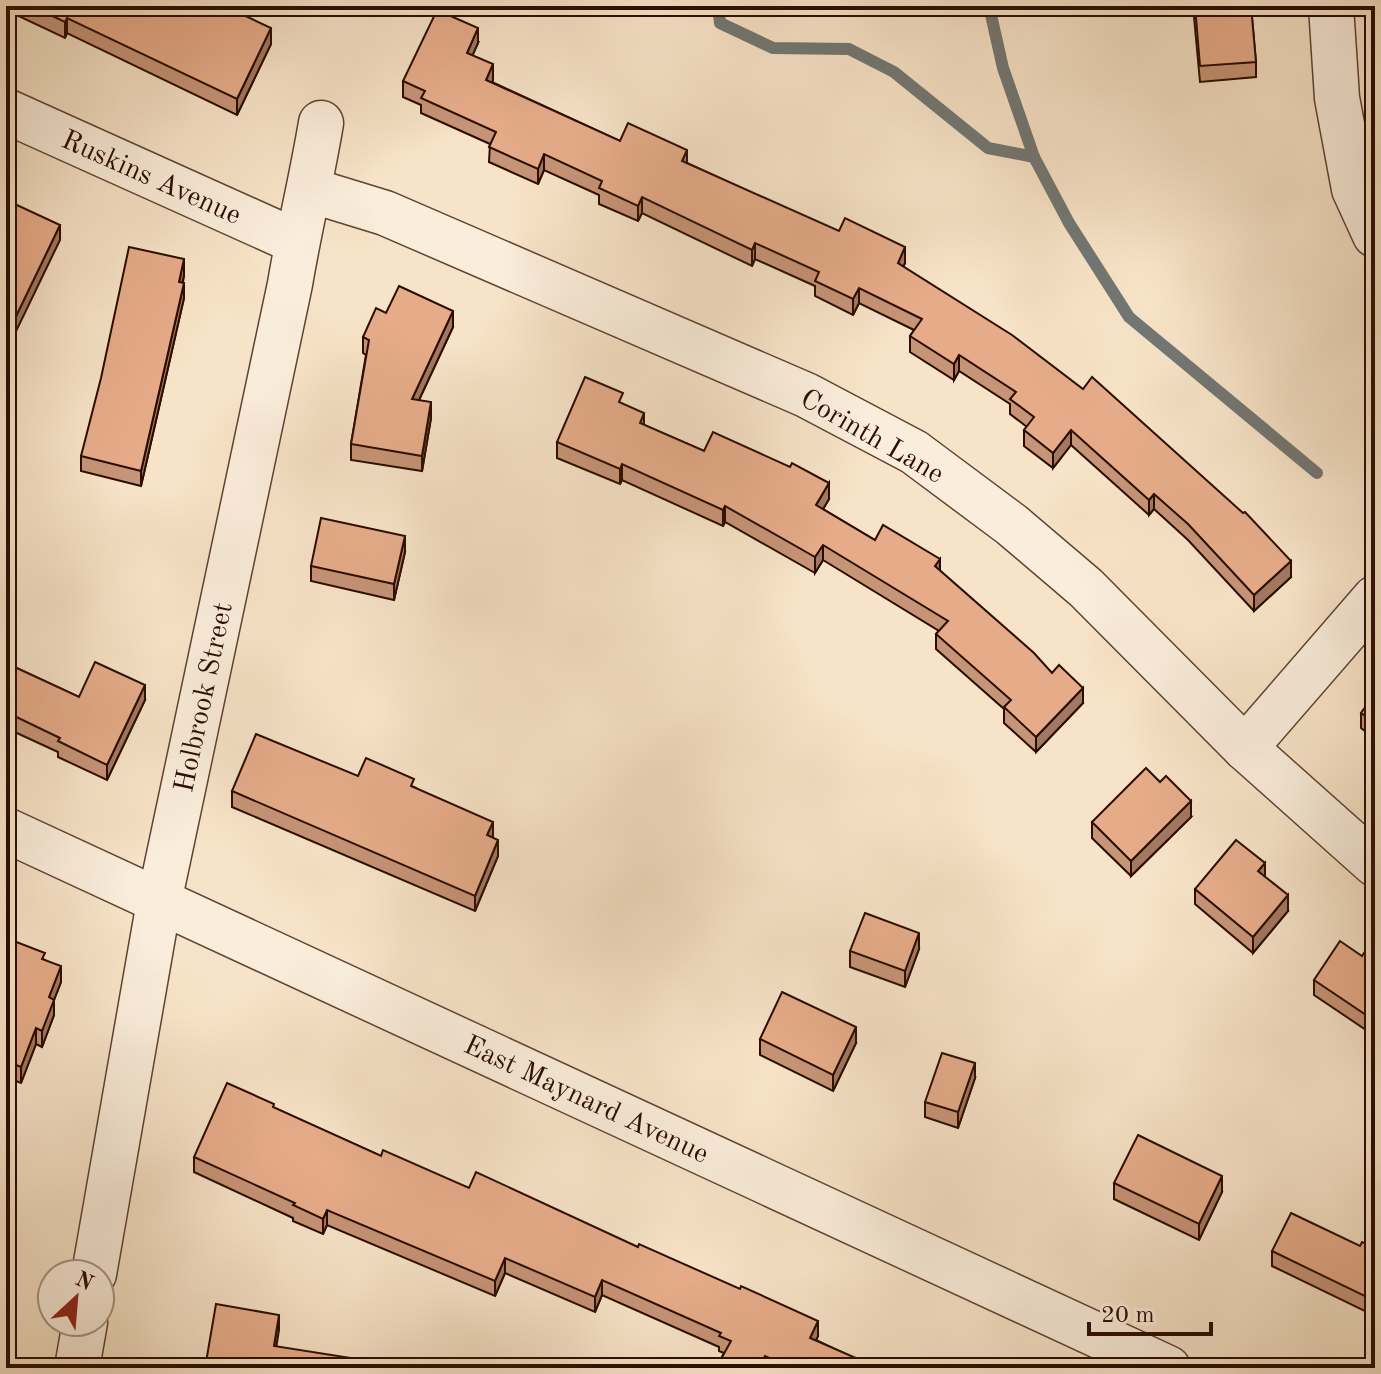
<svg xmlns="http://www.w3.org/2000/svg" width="1381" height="1374" font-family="'Old Standard TT',serif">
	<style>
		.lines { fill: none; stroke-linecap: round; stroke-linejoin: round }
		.stream { stroke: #727673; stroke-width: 12 }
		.street-casing { stroke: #5e4232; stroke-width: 47 }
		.street { stroke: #faeddb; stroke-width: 44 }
		.wall { fill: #c69477; stroke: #2b0c00; stroke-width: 2 }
		.shaded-wall { fill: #a17861; stroke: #2b0c00; stroke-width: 2 }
		.building { fill: #e6ac8a; stroke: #2b0c00; stroke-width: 2 }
		.labels { text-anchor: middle; stroke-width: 6; stroke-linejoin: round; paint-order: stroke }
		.street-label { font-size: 28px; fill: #2b0c00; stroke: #faeddb }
	</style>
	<rect width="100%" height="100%" fill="#f7e3c7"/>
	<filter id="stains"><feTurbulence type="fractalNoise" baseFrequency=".0025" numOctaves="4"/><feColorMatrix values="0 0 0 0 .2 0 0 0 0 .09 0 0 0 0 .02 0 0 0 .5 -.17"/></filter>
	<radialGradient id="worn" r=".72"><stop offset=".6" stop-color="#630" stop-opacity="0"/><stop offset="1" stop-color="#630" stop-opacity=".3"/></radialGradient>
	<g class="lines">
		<g class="stream">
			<path d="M718 6 720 23 773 48 849 49 894 72 988 148 1034 157"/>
			<path d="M989 6 1003 68 1034 157 1069 223 1129 317 1317 473"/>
		</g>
		<g class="street-casing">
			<g id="street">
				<path d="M1331 6 1337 98 1354 189 1375 235"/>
				<path d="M6 111 297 242"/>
				<path d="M310 190 385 213 806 395 914 452 1012 525 1086 588 1245 748 1375 864"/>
				<path d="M1245 748 1375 598"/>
				<path d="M6 830 1168 1368"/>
				<path d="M94 1274 159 902 290 284C299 230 312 177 321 123"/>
				<path d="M77 1368 85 1322"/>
			</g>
		</g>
		<use href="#street" class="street"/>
	</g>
	<g class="wall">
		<path d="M6 6H224L271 44 237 115 67 33 65 38 6 10Z"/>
		<path d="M1193 6H1251L1256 62V77L1200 82Z"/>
		<path d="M478 43 472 55 493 80 492 82 620 141 687 163 905 263 903 267 1291 577 1254 611 1188 540 1154 509 1149 515 1071 445 1053 468 1024 446V430L1027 427 1010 414V404L959 371 954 380 910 352V336L914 330 859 303 853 315 815 296V286L755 259 752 266 642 213 638 221 599 204V195L544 170 538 184 489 162 490 144 421 113V105L403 97V81Z"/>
		<path d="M184 275 183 282 184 298 141 486 81 471V456Z"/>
		<path d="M386 313 453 327 419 400 431 418 422 471 351 460V444L366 355 363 353V337Z"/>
		<path d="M623 404 644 425 704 451 829 499 823 509 875 540 940 571 1052 673 1083 703 1036 752 1004 723V709L936 649V634L939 631 823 560 815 573 725 522 723 526 622 480 620 484 557 458V442Z"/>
		<path d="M405 552 394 600 311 581V566Z"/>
		<path d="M6 663 79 697 145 700 107 780 58 757V752L6 728Z"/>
		<path d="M1375 694V739L1361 728V713Z"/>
		<path d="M358 776 414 787 493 838 498 856 475 911 232 807V791Z"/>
		<path d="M1191 817 1131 876 1092 838V822Z"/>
		<path d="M1195 889 1288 911 1253 953 1195 904Z"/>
		<path d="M6 938 45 960 61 982 54 1000V1015L42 1047 36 1044 21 1083 6 1077Z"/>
		<path d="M919 949 905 987 850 967V951Z"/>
		<path d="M1362 956 1375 957V1036L1314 995V980Z"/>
		<path d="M760 1039 856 1043 833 1091 760 1055Z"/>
		<path d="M975 1078 958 1128 925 1117V1102Z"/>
		<path d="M274 1108 381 1156 469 1188 818 1336 816 1340 874 1368H716L724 1353 719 1351V1347L602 1295 595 1312 505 1273 495 1296 327 1225 323 1234 293 1221V1218L194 1172V1157Z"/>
		<path d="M1114 1183 1222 1192 1199 1240 1114 1199Z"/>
		<path d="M1360 1246 1375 1248V1316L1272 1266V1251Z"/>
	</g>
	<g class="shaded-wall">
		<path d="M67 18V33L65 38V22Z"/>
		<path d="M271 28V44L237 115V99Z"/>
		<path d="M478 28V43L467 68V53Z"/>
		<path d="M493 64V80L486 95V80Z"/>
		<path d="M687 150V165L682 161Z"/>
		<path d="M544 154V170L538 184V169Z"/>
		<path d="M642 197V213L638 221V206Z"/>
		<path d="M60 225V240L6 352V337Z"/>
		<path d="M755 243V259L752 266V250Z"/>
		<path d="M905 247V263L898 278V263Z"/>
		<path d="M184 259V275L179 298V282Z"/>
		<path d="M184 283V298L141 486V471Z"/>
		<path d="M859 288V303L853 315V299Z"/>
		<path d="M453 311V327L412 415V399Z"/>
		<path d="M15 342V357L6 376V361Z"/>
		<path d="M959 355V371L954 380V364Z"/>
		<path d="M431 402V418L422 471V456Z"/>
		<path d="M644 413V428L640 423Z"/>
		<path d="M1071 430V445L1053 468V453Z"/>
		<path d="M622 464V480L620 484V469Z"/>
		<path d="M829 483V499L816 521V505Z"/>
		<path d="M1154 494V509L1149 515V500Z"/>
		<path d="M725 506V522L723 526V510Z"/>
		<path d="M405 536V552L394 600V584Z"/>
		<path d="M823 545V560L815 573V557Z"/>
		<path d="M940 559V574L935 566Z"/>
		<path d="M1291 561V577L1254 611V595Z"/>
		<path d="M145 685V700L107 780V765Z"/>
		<path d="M1083 688V703L1036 752V737Z"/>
		<path d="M1191 801V817L1131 876V861Z"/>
		<path d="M493 822V838L487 835Z"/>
		<path d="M498 840V856L475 911V896Z"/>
		<path d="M1265 863V879L1258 871Z"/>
		<path d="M1288 895V911L1253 953V937Z"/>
		<path d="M919 933V949L905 987V971Z"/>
		<path d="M61 966V982L54 1000V1015L42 1047V1031L49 997Z"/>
		<path d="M856 1027V1043L833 1091V1075Z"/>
		<path d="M36 1028V1044L21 1083V1067Z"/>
		<path d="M975 1063V1078L958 1128V1112Z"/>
		<path d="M1222 1176V1192L1199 1240V1224Z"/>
		<path d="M327 1210V1225L323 1234V1219Z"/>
		<path d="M505 1258V1273L495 1296V1281Z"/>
		<path d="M602 1280V1295L595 1312V1297Z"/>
		<path d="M279 1315V1330L274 1361V1346Z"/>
		<path d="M818 1321V1336L810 1353V1338Z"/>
		<path d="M765 1356V1368H758Z"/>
	</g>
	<g class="building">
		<path d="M31 6H224L271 28 237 99 67 18 65 22Z"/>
		<path d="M1195 6H1251L1256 62 1200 66Z"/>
		<path d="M437 10 478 28 467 53 493 64 486 80 620 141 628 123 687 150 682 161 839 231 845 218 905 247 898 263 1012 335 1083 389 1092 377 1243 513 1245 512 1291 561 1254 595 1188 524 1154 494 1149 500 1071 430 1053 453 1024 430 1034 417 1010 399 1016 392 959 355 954 364 910 336 922 319 859 288 853 299 815 281 819 272 755 243 752 250 642 197 638 206 599 188 602 181 544 154 538 169 489 147 496 132 421 98 425 91 403 81Z"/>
		<path d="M6 200 60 225 6 337Z"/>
		<path d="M129 247 184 259 179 282 184 283 141 471 81 456 101 378Z"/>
		<path d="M399 286 453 311 412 399 431 402 422 456 351 444 369 340 363 337 376 308 386 313Z"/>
		<path d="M6 338 15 342 6 361Z"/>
		<path d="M585 377 623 393 619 402 644 413 640 423 704 451 713 432 790 467 792 463 829 483 816 505 875 540 883 525 940 559 935 566 1034 653 1052 673 1059 665 1083 688 1036 737 1004 707 1011 700 936 634 948 621 823 545 815 557 725 506 723 510 622 464 620 469 557 442Z"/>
		<path d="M321 518 405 536 394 584 311 566Z"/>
		<path d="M95 662 145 685 107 765 58 741 60 738 6 712V663L79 697Z"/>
		<path d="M1375 694V723L1361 713Z"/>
		<path d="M256 734 358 776 366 758 414 779 411 786 493 822 487 835 498 840 475 896 232 791Z"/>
		<path d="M1146 768 1160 782 1166 776 1191 801 1131 861 1092 822Z"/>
		<path d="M1236 840 1265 863 1258 871 1288 895 1253 937 1195 889Z"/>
		<path d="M865 913 919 933 905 971 850 951Z"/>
		<path d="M6 938 45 953 42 959 61 966 49 997 54 1000 42 1031 36 1028 21 1067 6 1061Z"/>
		<path d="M1340 941 1362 956 1366 950 1375 957V1021L1314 980Z"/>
		<path d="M782 992 856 1027 833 1075 760 1039Z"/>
		<path d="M942 1053 975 1063 958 1112 925 1102Z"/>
		<path d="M227 1083 274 1104 273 1107 381 1156 383 1150 469 1188 476 1172 638 1247 639 1244 740 1289 741 1286 818 1321 810 1338 874 1366V1368H792L765 1356 758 1368H716L731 1341 719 1336 721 1333 602 1280 595 1297 505 1258 495 1281 327 1210 323 1219 293 1205 295 1203 194 1157Z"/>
		<path d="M1138 1135 1222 1176 1199 1224 1114 1183Z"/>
		<path d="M1291 1213 1360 1246 1362 1242 1375 1248V1301L1272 1251Z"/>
		<path d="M216 1304 279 1315 274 1346 389 1364 388 1368H205Z"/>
	</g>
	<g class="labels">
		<g class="street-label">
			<text transform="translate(152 176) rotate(24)" y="10">Ruskins Avenue</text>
			<text transform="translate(873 435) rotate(30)" y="10">Corinth Lane</text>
			<text transform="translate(202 697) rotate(-78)" y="10">Holbrook Street</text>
			<text transform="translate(587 1098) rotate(25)" y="10">East Maynard Avenue</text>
		</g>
	</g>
	<rect width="1381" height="1374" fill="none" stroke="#f7e3c7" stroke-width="32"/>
	<rect x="8" y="8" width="1365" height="1358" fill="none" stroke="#2b0c00" stroke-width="4"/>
	<rect x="16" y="16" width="1349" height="1342" fill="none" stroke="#2b0c00" stroke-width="2"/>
	<g transform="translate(76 1298) rotate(26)"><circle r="38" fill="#faeddb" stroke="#a79383" stroke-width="2"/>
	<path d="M0-6L14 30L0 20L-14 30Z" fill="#8f2418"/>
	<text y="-12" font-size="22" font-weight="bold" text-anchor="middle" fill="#2b0c00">N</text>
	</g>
	<path d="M1089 1322v12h122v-12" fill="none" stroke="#2b0c00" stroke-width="4"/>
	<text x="1101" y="1322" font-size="24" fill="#2b0c00" stroke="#faeddb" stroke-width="6" paint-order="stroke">20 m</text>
	<rect width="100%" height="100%" filter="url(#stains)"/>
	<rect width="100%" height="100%" fill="url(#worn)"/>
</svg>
